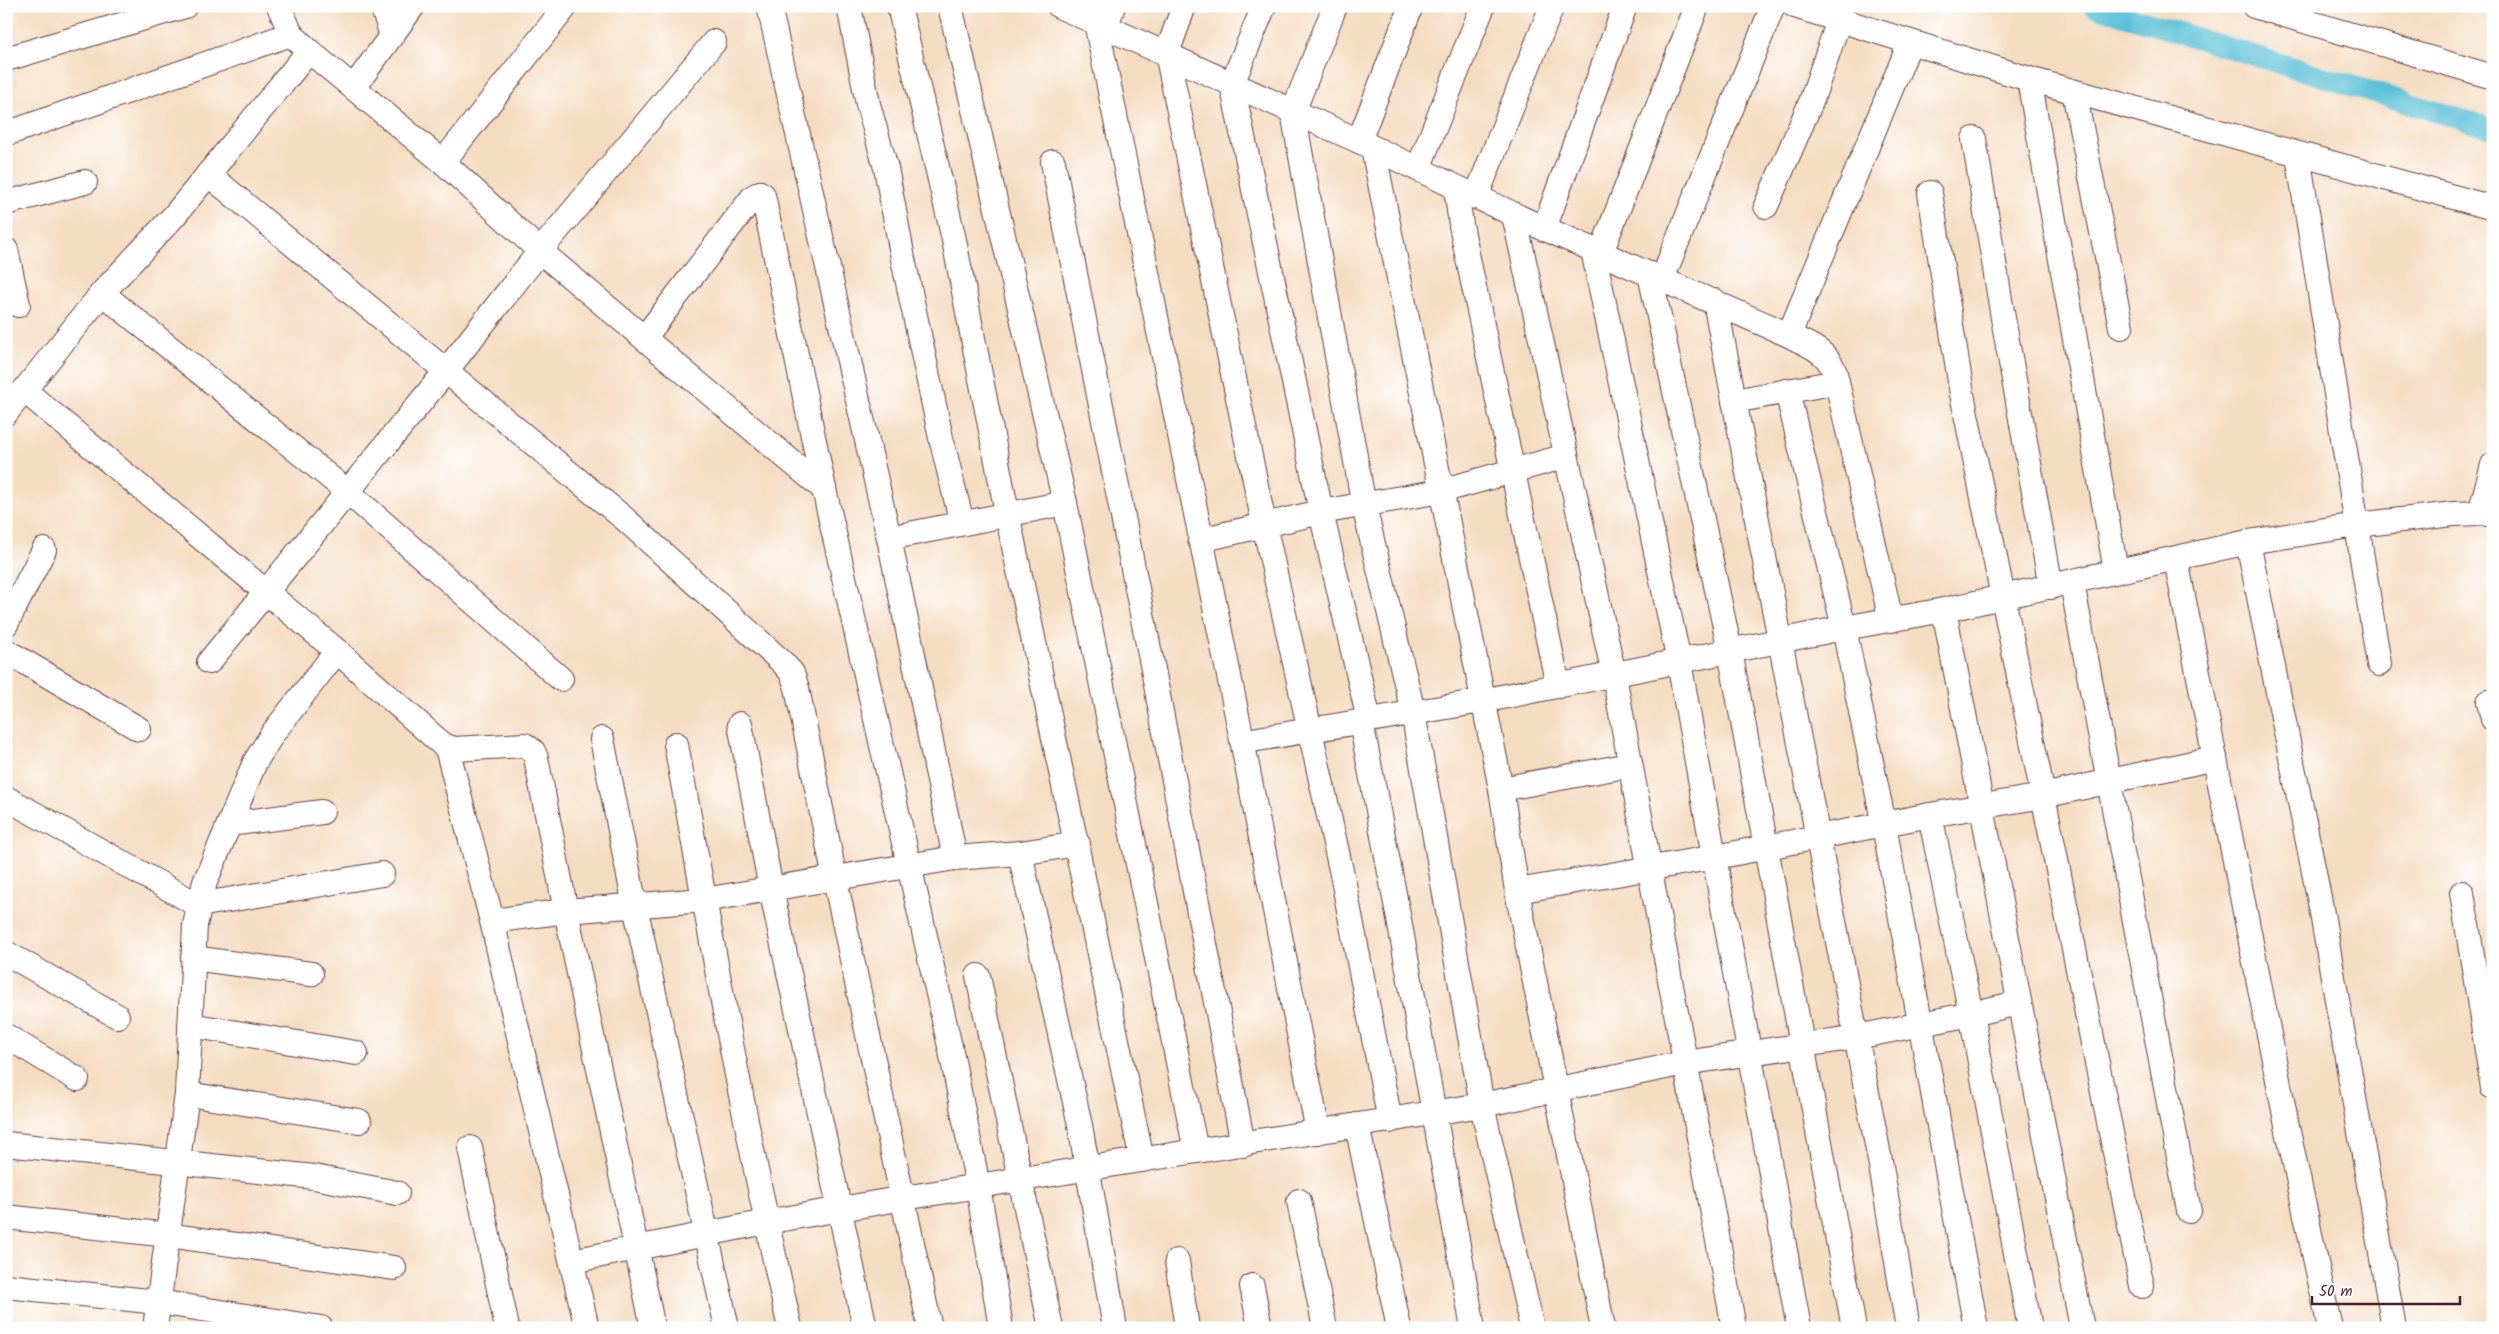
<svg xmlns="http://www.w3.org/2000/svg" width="2499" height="1334" font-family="Kalam,sans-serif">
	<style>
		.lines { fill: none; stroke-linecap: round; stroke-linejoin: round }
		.canal { stroke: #58c0d6; stroke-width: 21 }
		.street-casing { stroke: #643b41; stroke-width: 26 }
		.street { stroke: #fff; stroke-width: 24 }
	</style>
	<rect width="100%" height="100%" fill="#fff"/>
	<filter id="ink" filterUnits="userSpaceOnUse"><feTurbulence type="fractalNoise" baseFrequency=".02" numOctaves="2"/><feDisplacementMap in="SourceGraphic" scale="10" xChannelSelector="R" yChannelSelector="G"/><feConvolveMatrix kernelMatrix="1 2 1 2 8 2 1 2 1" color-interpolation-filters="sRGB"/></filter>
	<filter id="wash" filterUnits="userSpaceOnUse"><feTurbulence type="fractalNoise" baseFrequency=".0096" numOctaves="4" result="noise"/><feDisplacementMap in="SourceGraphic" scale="20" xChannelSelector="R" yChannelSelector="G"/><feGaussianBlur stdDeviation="1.12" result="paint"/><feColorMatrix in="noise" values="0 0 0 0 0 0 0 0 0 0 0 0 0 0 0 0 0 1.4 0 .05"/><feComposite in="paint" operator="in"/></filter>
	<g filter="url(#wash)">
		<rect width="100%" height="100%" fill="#f4dcc0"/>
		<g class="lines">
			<path class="canal" d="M2093 6 2493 129"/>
		</g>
	</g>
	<g filter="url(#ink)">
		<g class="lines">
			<g class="street-casing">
				<g id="street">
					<path d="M279 6 291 34 309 51 443 162 540 251 824 489"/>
					<path d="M382 6 392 35"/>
					<path d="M849 6 868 104 886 168 903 259 941 438 962 523"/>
					<path d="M899 6 953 235 1007 513 1142 1160"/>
					<path d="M950 6 1065 503 1196 1151"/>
					<path d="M1059 6 1359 141 1534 224 1789 335C1809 346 1827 350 1835 373L1891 620"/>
					<path d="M1184 6 1167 53 1264 524 1343 879 1390 1121"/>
					<path d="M1264 6 1232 84 1321 512 1369 720"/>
					<path d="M1335 6 1293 112 1364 506 1413 712 1482 1105 1532 1328"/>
					<path d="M1795 6 2029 79 2493 208"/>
					<path d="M2254 6 2493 77"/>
					<path d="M1096 22 1242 740 1246 741 1482 701 1828 631 1944 610 2248 542 2357 525 2454 514 2480 513 2493 515"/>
					<path d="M1106 27 1113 6"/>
					<path d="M6 59 185 6"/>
					<path d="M2029 79 2116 571"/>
					<path d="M354 87 413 6"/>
					<path d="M2074 92 2121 327"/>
					<path d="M6 134 291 34"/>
					<path d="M1974 139 2003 318 2051 587"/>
					<path d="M1359 141 1411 6"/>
					<path d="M1373 148 1501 789 1517 891 1603 1328"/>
					<path d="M2298 155 2379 664"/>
					<path d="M443 162 566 6"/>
					<path d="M1053 162C1119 489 1182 817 1243 1145"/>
					<path d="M1418 169 1483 6"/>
					<path d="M208 174 626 520 782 662 792 673 797 688 835 879 930 1328"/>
					<path d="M1456 188 1461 225 1558 686"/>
					<path d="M1930 193 1962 394 2142 1286"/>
					<path d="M1476 197 1552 6"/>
					<path d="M6 203 85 182"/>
					<path d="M1766 206 1811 102 1839 20"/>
					<path d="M1514 215 1614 675 1734 1328"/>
					<path d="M1544 229 1625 6"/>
					<path d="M6 250 18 305"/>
					<path d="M1593 250 1679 662 1799 1328"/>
					<path d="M1601 253 1697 6"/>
					<path d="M1650 274 1730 651 1854 1328"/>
					<path d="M1662 279 1773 6"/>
					<path d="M102 293 348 492 561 679"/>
					<path d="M1715 301 1881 1166 1908 1328"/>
					<path d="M1789 335 1910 43"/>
					<path d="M645 337 753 197 760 193 763 195 824 489 951 1051 978 1186 1001 1328"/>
					<path d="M25 391 337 651 443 745 454 749 525 745 533 751 536 758 566 911 653 1328"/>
					<path d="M1787 391 1844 628 1884 825 1976 1328"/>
					<path d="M1734 401 1837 382"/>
					<path d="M6 413 102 293 174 216 309 51"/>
					<path d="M2480 513 2493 465"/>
					<path d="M889 538 1065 503"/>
					<path d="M1200 540 1321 512 1441 491 1566 456"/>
					<path d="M2248 542 2320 902 2394 1328"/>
					<path d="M2176 560 2288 1131 2330 1328"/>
					<path d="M2072 583 2189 1211"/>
					<path d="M1944 610 2082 1328"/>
					<path d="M6 624 44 550"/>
					<path d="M6 651 139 729"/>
					<path d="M209 662 446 371 540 251 714 42"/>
					<path d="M2489 702 2493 719"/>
					<path d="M1361 722 1398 914 1473 1328"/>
					<path d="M740 724 771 889 865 1328"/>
					<path d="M602 739 635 906 727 1328"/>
					<path d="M1242 740 1318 1132"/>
					<path d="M676 744C711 939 746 1134 790 1328"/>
					<path d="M447 748 492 921 587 1328"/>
					<path d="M1501 789 1630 765"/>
					<path d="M6 798 198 905 382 874"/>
					<path d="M1930 815 1971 1014 2030 1328"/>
					<path d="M229 824 322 812"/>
					<path d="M1020 853 1080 1125 1115 1328"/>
					<path d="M955 858 1020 853 1078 844"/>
					<path d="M1517 891 1716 857 1930 815 2043 796 2215 758"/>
					<path d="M2462 893 2493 1088"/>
					<path d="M492 921 566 911 704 900 955 858 889 538 769 6"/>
					<path d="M6 953 117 1016"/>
					<path d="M193 958 311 974"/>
					<path d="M978 976 1051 1328"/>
					<path d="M190 1025 356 1053"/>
					<path d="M6 1036 77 1079"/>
					<path d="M187 1094 359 1121"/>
					<path d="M1357 1125 1399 1328"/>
					<path d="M6 1144 314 1177 397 1193"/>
					<path d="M470 1148 507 1328"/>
					<path d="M1299 1201 1325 1328"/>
					<path d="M6 1217 168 1235 394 1268"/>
					<path d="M572 1261 766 1222 904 1198 1482 1105 1685 1063 1857 1037 1971 1014 2018 1003"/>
					<path d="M1177 1261 1187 1328"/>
					<path d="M6 1286 158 1302 321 1328"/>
					<path d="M1252 1286 1260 1328"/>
					<path d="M155 1328 187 1094 195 925 205 882 255 762 273 733 337 651"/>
				</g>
			</g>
			<use href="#street" class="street"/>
		</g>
	</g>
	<rect width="2499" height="1334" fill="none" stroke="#fff" stroke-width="25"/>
	<path d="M2312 1296v8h148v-8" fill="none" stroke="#4a1f2b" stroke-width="2.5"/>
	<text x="2319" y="1296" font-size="15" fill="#4a1f2b" stroke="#ffffff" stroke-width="4" paint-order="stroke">50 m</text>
</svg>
